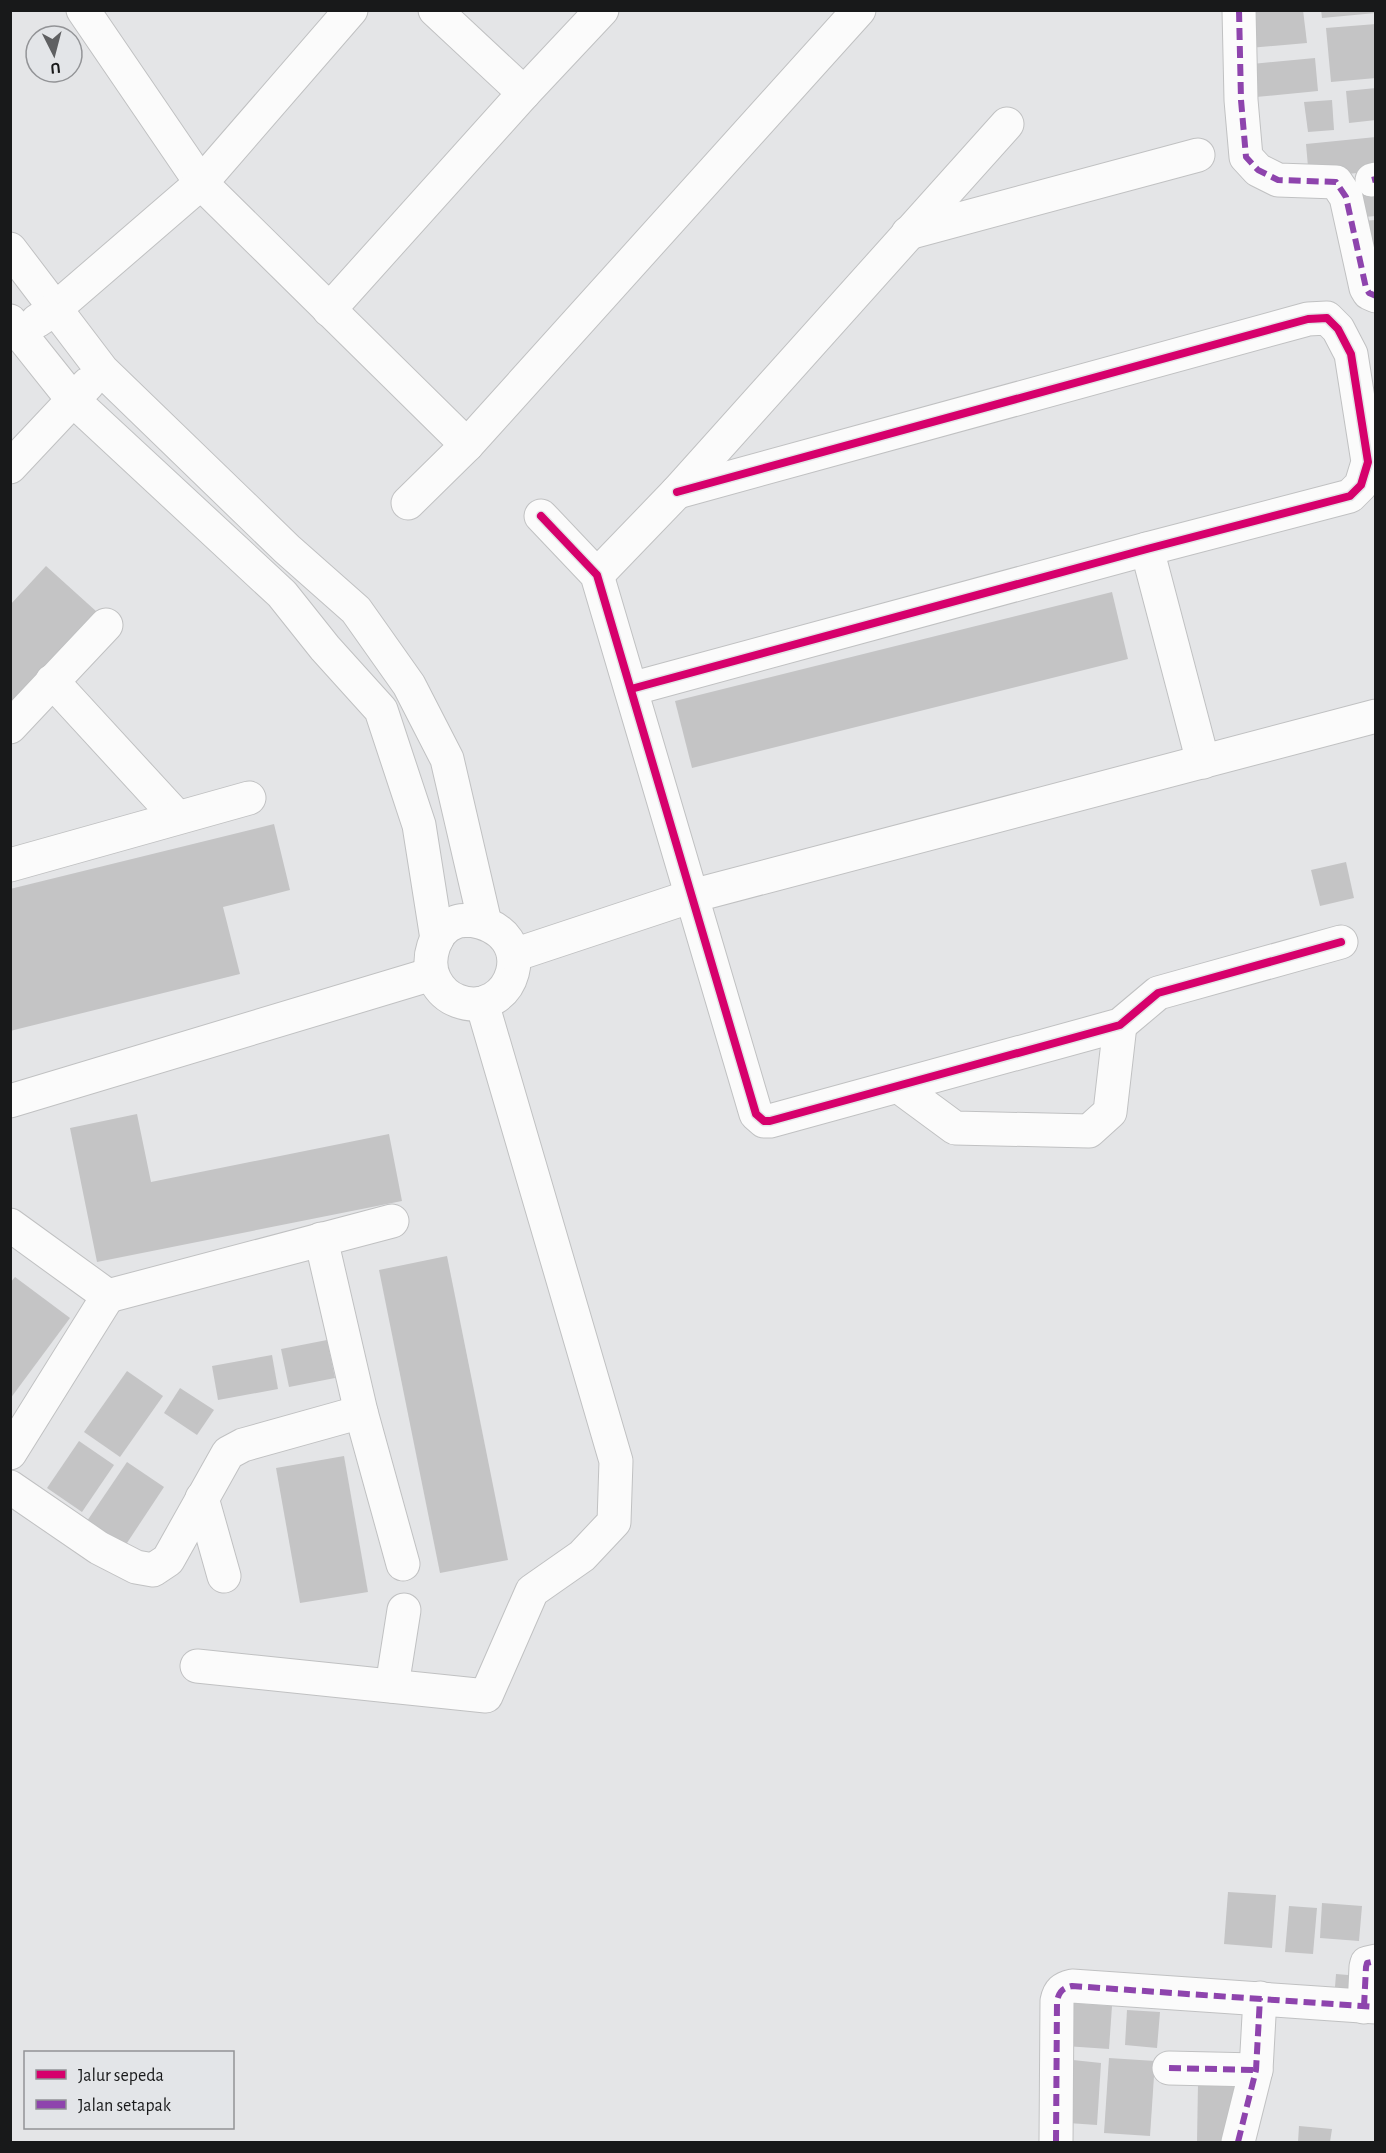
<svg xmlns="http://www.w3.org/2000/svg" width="1386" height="2153" font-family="'Alegreya Sans',sans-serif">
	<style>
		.building { fill: #c4c4c5 }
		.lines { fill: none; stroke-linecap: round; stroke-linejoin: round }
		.minor-casing { stroke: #c0c1c2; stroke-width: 35 }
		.minor { stroke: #fbfbfb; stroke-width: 33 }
		.quiet { stroke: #8e44ad; stroke-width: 6; stroke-dasharray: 12 6; stroke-linecap: butt }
		.cycleway-casing { stroke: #e3e5e8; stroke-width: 11 }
		.cycleway { stroke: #d6006c; stroke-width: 8 }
	</style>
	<rect width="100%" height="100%" fill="#e4e5e7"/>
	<g class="building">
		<path d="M1246 10H1303L1307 43 1249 48Z"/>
		<path d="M1321 10H1376V13L1322 18Z"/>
		<path d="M1376 24V78L1331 82 1326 28Z"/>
		<path d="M1315 58 1318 91 1256 97 1252 64Z"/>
		<path d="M1376 88V120L1349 123 1346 91Z"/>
		<path d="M1332 100 1334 130 1308 132 1304 102Z"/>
		<path d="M1376 137V171L1309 178 1306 144Z"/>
		<path d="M1376 189V216L1364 217 1362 190Z"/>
		<path d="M1376 220V259L1360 221Z"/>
		<path d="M46 566 97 612 10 708V605Z"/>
		<path d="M1112 592 1128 659 692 768 675 701Z"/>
		<path d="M274 824 290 890 223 907 240 974 10 1031V889Z"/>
		<path d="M1346 862 1354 898 1320 906 1311 870Z"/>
		<path d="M137 1114 151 1182 389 1134 402 1201 97 1262 70 1128Z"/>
		<path d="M447 1256 508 1560 440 1573 379 1270Z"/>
		<path d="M15 1277 70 1318 10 1399V1283Z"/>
		<path d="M327 1340 335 1378 289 1387 281 1349Z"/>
		<path d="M272 1355 278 1389 218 1400 212 1366Z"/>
		<path d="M127 1371 163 1396 120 1457 84 1432Z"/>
		<path d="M180 1388 214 1410 197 1435 164 1413Z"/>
		<path d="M79 1441 114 1465 82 1512 47 1488Z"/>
		<path d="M344 1456 368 1592 300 1603 276 1468Z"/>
		<path d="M127 1462 164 1487 123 1549 85 1524Z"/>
		<path d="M1228 1892 1276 1895 1272 1948 1224 1944Z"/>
		<path d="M1322 1903 1362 1906 1359 1941 1320 1938Z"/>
		<path d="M1289 1906 1317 1908 1313 1954 1285 1952Z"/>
		<path d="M1336 1974 1360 1976 1359 2002 1334 2000Z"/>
		<path d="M1069 2003 1112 2006 1109 2049 1065 2046Z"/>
		<path d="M1127 2010 1160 2012 1157 2048 1125 2045Z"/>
		<path d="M1109 2058 1155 2061 1150 2136 1104 2133Z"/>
		<path d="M1073 2060 1101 2063 1097 2125 1068 2123Z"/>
		<path d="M1198 2083 1235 2084 1233 2142H1197Z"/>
		<path d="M1299 2126 1332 2129 1330 2142H1298Z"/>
	</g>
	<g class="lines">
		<g class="minor-casing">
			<g id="minor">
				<path d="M83 10 201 183 467 445"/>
				<path d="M435 10 524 93"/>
				<path d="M1239 10 1241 100 1246 157 1258 170 1278 180 1336 182 1346 197 1366 288 1369 293 1376 296"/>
				<path d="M1372 180 1376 179"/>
				<path d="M908 233 1198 155"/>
				<path d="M10 249 102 370 287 549 356 610 409 685 447 759 485 923"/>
				<path d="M329 310 524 93 602 10"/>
				<path d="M10 321 73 400 282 594 325 648 381 710 419 825 437 939"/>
				<path d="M37 321 55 309 201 183 351 10"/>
				<path d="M10 467 88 384"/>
				<path d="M408 503 467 445 859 10"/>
				<path d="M541 516 597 575 756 1114 764 1121H770L1120 1025 1158 993 1341 942"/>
				<path d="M1147 549 1203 762"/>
				<path d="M597 575 677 492 1007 124"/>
				<path d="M52 681 177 817"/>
				<path d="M631 689 1147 549 1350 496 1361 485 1368 462 1351 354 1338 329 1327 318 1308 319 677 492"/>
				<path d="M10 727 106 625"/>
				<path d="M10 865 249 798"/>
				<path d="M470 920C545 932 512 1021 458 1001 447 997 440 990 435 980 425 961 434 929 456 922 460 920 466 921 470 920Z"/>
				<path d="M514 955 692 896 1376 716"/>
				<path d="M898 1086 955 1128 1089 1131 1110 1112 1120 1025"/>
				<path d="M10 1101 432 974"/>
				<path d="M10 1225 108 1296 392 1221"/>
				<path d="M321 1239 361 1412 403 1564"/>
				<path d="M10 1453 108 1296"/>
				<path d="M10 1487 99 1548 136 1567 153 1570 168 1560 228 1453 243 1445 361 1412"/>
				<path d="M202 1498 224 1576"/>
				<path d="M197 1666 486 1696 532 1591 582 1556 614 1522 616 1461 482 1003"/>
				<path d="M392 1686 404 1610"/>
				<path d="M1364 2007 1366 1967 1367 1963 1376 1961"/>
				<path d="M1169 2068 1256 2070"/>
				<path d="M1056 2142 1057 2001C1059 1991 1063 1988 1072 1986L1376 2007"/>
				<path d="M1238 2142 1256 2070 1260 1998"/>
			</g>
		</g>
		<use href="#minor" class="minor"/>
		<g class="quiet">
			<path d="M1239 10 1241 100 1246 157 1258 170 1278 180 1336 182 1346 197 1366 288 1369 293 1376 296"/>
			<path d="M1372 180 1376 179"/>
			<path d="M1364 2007 1366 1967 1367 1963 1376 1961"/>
			<path d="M1169 2068 1256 2070"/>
			<path d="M1056 2142 1057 2001C1059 1991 1063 1988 1072 1986L1376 2007"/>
			<path d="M1238 2142 1256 2070 1260 1998"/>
		</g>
		<g class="cycleway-casing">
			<g id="cycleway">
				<path d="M541 516 597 575 756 1114 764 1121H770L1120 1025 1158 993 1341 942"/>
				<path d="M631 689 1147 549 1350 496 1361 485 1368 462 1351 354 1338 329 1327 318 1308 319 677 492"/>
			</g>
		</g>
		<use href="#cycleway" class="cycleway"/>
	</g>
	<rect width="1386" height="2153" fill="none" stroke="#18191a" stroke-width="24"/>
	<rect x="24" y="2051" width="210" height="78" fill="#e3e5e8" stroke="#929396" stroke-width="1.5"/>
	<rect x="36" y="2070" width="30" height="9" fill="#d6006c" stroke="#929396" stroke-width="1.5"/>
	<text x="78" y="2081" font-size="18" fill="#18191a">Jalur sepeda</text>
	<rect x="36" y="2100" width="30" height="9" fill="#8e44ad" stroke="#929396" stroke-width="1.5"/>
	<text x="78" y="2111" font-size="18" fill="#18191a">Jalan setapak</text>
	<g transform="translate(54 54) rotate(174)"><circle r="28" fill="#e3e5e8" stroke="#929396" stroke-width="1.5"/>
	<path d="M0-4.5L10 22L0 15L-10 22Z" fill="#5f6062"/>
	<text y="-9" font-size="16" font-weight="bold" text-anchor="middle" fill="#18191a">U</text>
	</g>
</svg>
